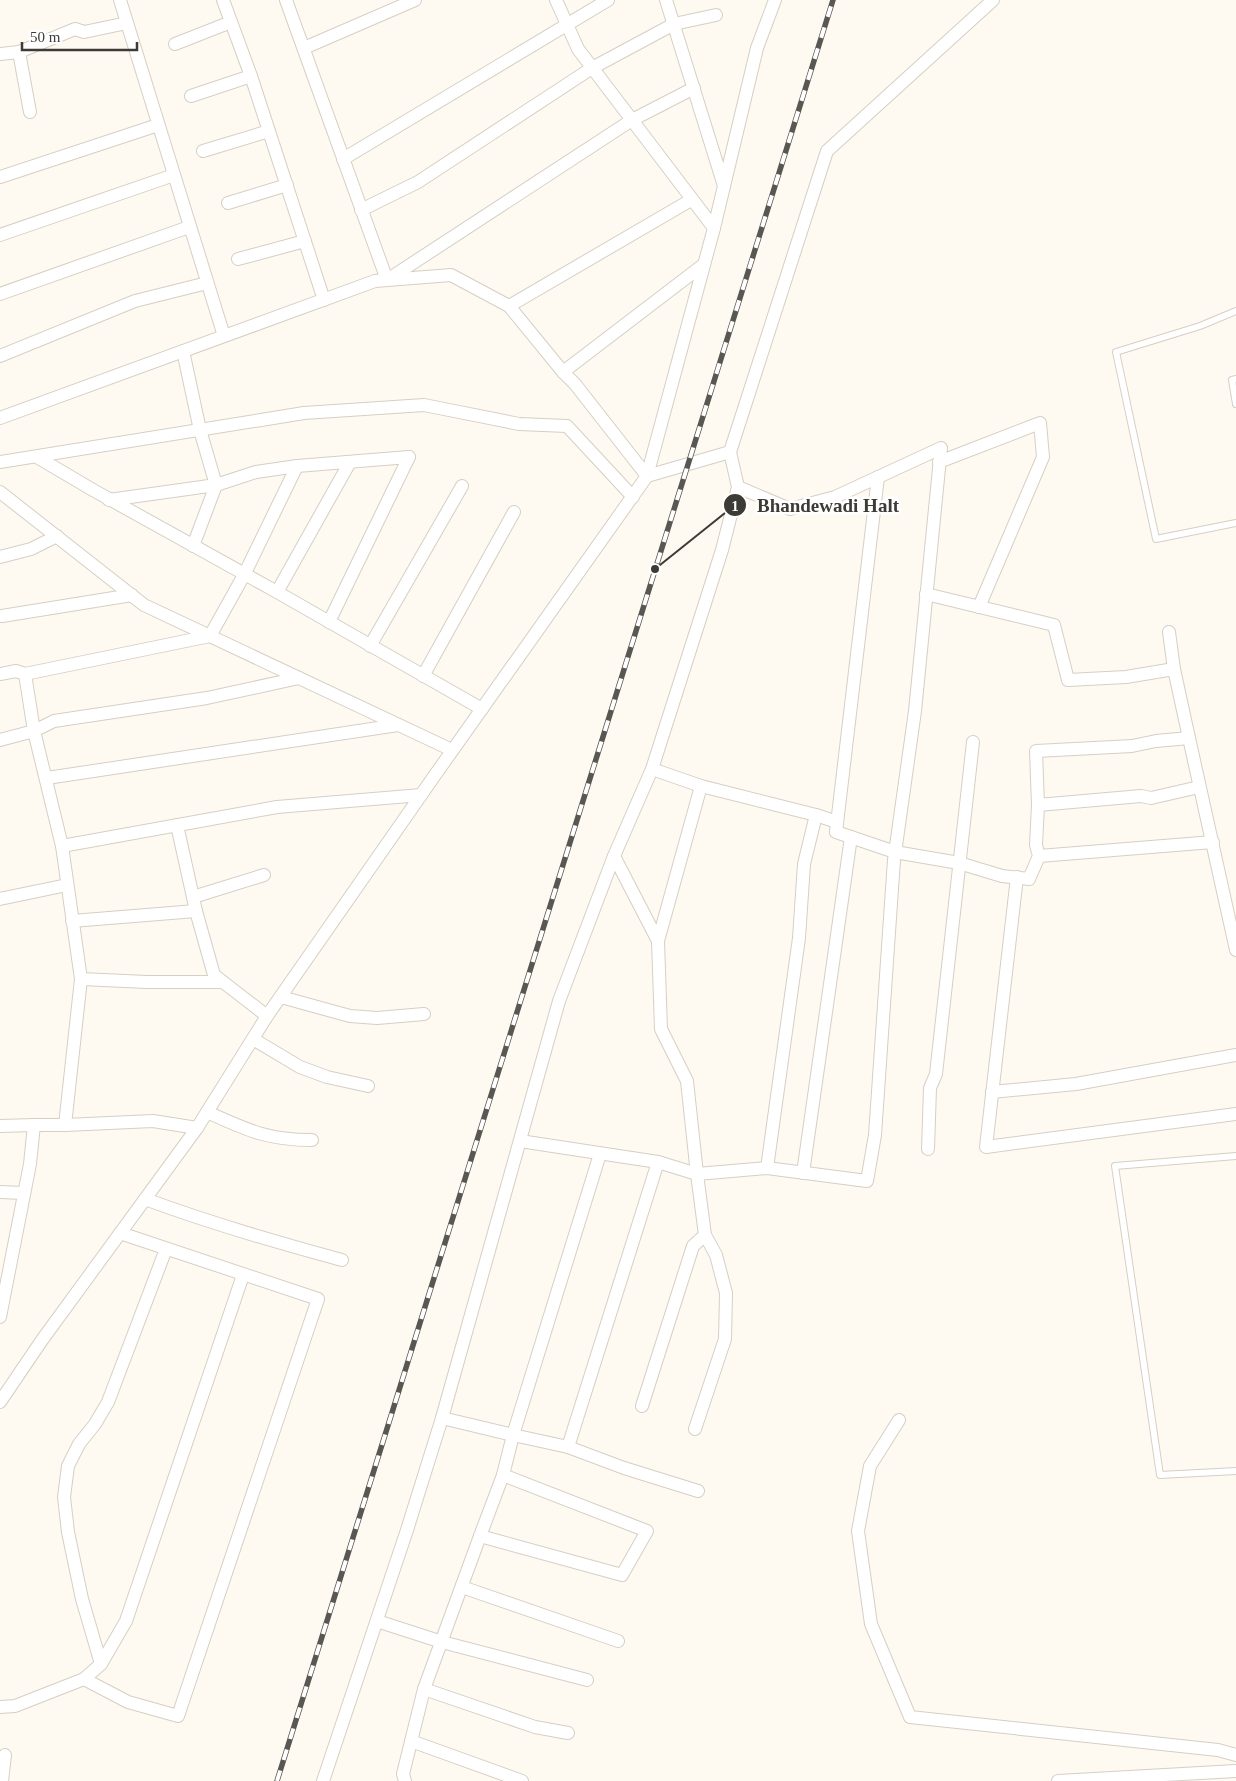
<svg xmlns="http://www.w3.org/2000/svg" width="1236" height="1781" font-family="'Times New Roman',serif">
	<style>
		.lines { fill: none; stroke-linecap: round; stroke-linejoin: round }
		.service-casing { stroke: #d5cfc4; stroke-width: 8 }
		.minor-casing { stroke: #d5cfc4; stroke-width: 14 }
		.service { stroke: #fff; stroke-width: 6 }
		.minor { stroke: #fff; stroke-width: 12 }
		.rail-casing { stroke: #595751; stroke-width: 5.5 }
		.rail { stroke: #fff; stroke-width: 4; stroke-dasharray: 11; stroke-linecap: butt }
		.leader { fill: none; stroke: #3d3b36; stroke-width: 2 }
		.callout-dot { fill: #3d3b36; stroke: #fff; stroke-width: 2 }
		.mark-label { font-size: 15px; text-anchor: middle; font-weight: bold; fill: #fff }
		.callout-label { font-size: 19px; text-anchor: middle; font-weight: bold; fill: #3d3b36; stroke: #fff; stroke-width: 5; stroke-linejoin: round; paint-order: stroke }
	</style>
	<rect width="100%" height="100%" fill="#fffaf1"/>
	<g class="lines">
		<g class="service-casing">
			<g id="service">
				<path d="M1236 311 1200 326 1116 352 1156 539 1236 523"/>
				<path d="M1236 379 1232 380 1236 404"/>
				<path d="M1236 1156 1115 1166 1160 1475 1236 1471"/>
			</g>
		</g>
		<g class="minor-casing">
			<g id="minor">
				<path d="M120 0 224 336"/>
				<path d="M223 0 251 76 324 300"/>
				<path d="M286 0 387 280 632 120 694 88"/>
				<path d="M556 0 578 49 714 228 757 48 775 0"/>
				<path d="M666 0 724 186"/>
				<path d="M175 44 231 22"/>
				<path d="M304 48 415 0"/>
				<path d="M19 52 30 112"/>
				<path d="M0 54 19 52 75 29 84 32 127 23"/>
				<path d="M191 96 251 76"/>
				<path d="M203 151 269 131"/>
				<path d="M343 159 608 0"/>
				<path d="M0 177 158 125"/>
				<path d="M228 203 287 185"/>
				<path d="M361 210 418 182 592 68 674 24 716 15"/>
				<path d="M0 235 174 175"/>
				<path d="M238 259 305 241"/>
				<path d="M0 294 189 227"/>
				<path d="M509 306 691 200"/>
				<path d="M183 351 200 430 216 485 193 546"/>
				<path d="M0 356 135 301 207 283"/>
				<path d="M563 372 703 265"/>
				<path d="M0 418 375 281 451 275 509 306 563 372 575 384 647 476"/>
				<path d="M37 457 93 490 277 592 482 709"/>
				<path d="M0 462 304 413 424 405 519 424 567 426 633 497"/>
				<path d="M939 462 1040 423 1043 457 979 607"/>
				<path d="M647 476 730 452 827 151 993 0"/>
				<path d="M878 477 836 832 895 852 959 863 1002 876 1029 879 1039 856 1036 845 1038 805 1036 751 1132 746 1156 741 1189 738"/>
				<path d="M0 492 144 605 452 750"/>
				<path d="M109 500 216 485 256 472 297 466 409 457"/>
				<path d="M0 557 31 549 57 536"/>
				<path d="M277 592 350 462"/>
				<path d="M926 594 1054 625 1068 680 1126 677 1174 669"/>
				<path d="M2 616 132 595"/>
				<path d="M329 622 409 457"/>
				<path d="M1169 632 1174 669 1189 738 1236 950"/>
				<path d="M370 646 462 486"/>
				<path d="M0 674 16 671 25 674"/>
				<path d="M423 676 514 512"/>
				<path d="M0 740 34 731 54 721 207 698 299 678"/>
				<path d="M652 769 701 786"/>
				<path d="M47 778 398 725"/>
				<path d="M1038 805 1141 796 1151 798 1199 787"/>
				<path d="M177 825 196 911 214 975 267 1016"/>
				<path d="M62 846 277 807 421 795"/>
				<path d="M1039 856 1213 842"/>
				<path d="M1017 877 986 1147 1236 1114"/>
				<path d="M193 897 264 875"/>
				<path d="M0 899 67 885"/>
				<path d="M72 921 196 911"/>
				<path d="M658 941 701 786 816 815 837 822"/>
				<path d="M81 979 147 982H223"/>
				<path d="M281 997 350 1016 377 1018 424 1014"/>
				<path d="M253 1039 300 1067 327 1077 368 1086"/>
				<path d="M992 1092 1076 1084 1236 1055"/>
				<path d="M207 1112C247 1130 267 1140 312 1140"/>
				<path d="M65 1125 153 1121 197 1128"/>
				<path d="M0 1126 34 1125"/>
				<path d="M520 1141 658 1162 697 1174 687 1081 661 1029 658 941 614 856"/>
				<path d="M928 1149 930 1088 936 1074 973 742"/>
				<path d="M600 1154 513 1435 568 1447 624 1468 698 1491"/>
				<path d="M767 1168 799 938 804 864 816 815"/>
				<path d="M803 1173 851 837"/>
				<path d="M0 1192 24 1193"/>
				<path d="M145 1199C210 1223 275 1242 342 1260"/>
				<path d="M0 1317 30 1164 34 1125H65L81 979 62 846 34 731 25 674 210 636 244 575 297 466"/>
				<path d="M0 1402 42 1340 197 1128 267 1016 435 775 647 476 714 228"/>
				<path d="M642 1406 693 1246 705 1235"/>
				<path d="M899 1420 870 1466 858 1531 871 1624 910 1717 1218 1750 1236 1755"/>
				<path d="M695 1429 725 1339 726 1293 716 1255 705 1235 697 1174 767 1168 867 1181 875 1135 894 860 915 711 941 448 835 497 790 509 738 487"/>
				<path d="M568 1447 658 1162"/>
				<path d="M480 1536 503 1475"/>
				<path d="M462 1587 618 1641"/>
				<path d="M377 1621 442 1642 587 1680"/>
				<path d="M101 1664 82 1599 68 1532 64 1497 68 1466 79 1444 95 1424 108 1402 166 1249"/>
				<path d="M84 1679 128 1702 178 1716 318 1299 120 1233"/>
				<path d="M424 1689 535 1727 568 1733"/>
				<path d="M0 1707 15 1706 84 1679 101 1664 126 1621 243 1275"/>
				<path d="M411 1741 522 1781"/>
				<path d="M2 1781 5 1755"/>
				<path d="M323 1781 407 1530 442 1418 559 1001 614 856 652 769 722 550 738 487 730 452"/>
				<path d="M405 1781 403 1774 424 1689 480 1536 622 1575 647 1531 503 1475 513 1435 442 1418"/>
				<path d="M1058 1781 1236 1771"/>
			</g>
		</g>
		<use href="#service" class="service"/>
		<use href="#minor" class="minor"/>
		<g class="rail-casing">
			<path id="rail" d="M277 1781 833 0"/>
		</g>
		<use href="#rail" class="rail"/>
	</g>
	<path class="leader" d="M655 569L735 505"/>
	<g class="callout-dot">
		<circle cx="655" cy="569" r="5"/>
		<circle cx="735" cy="505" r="12"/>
	</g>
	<g class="mark-label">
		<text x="735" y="511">1</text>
	</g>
	<g class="callout-label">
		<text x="828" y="512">Bhandewadi Halt</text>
	</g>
	<path d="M22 42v8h115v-8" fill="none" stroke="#3d3b36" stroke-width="2.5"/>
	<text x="30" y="42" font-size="15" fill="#3d3b36" stroke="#ffffff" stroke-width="4" paint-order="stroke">50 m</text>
</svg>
